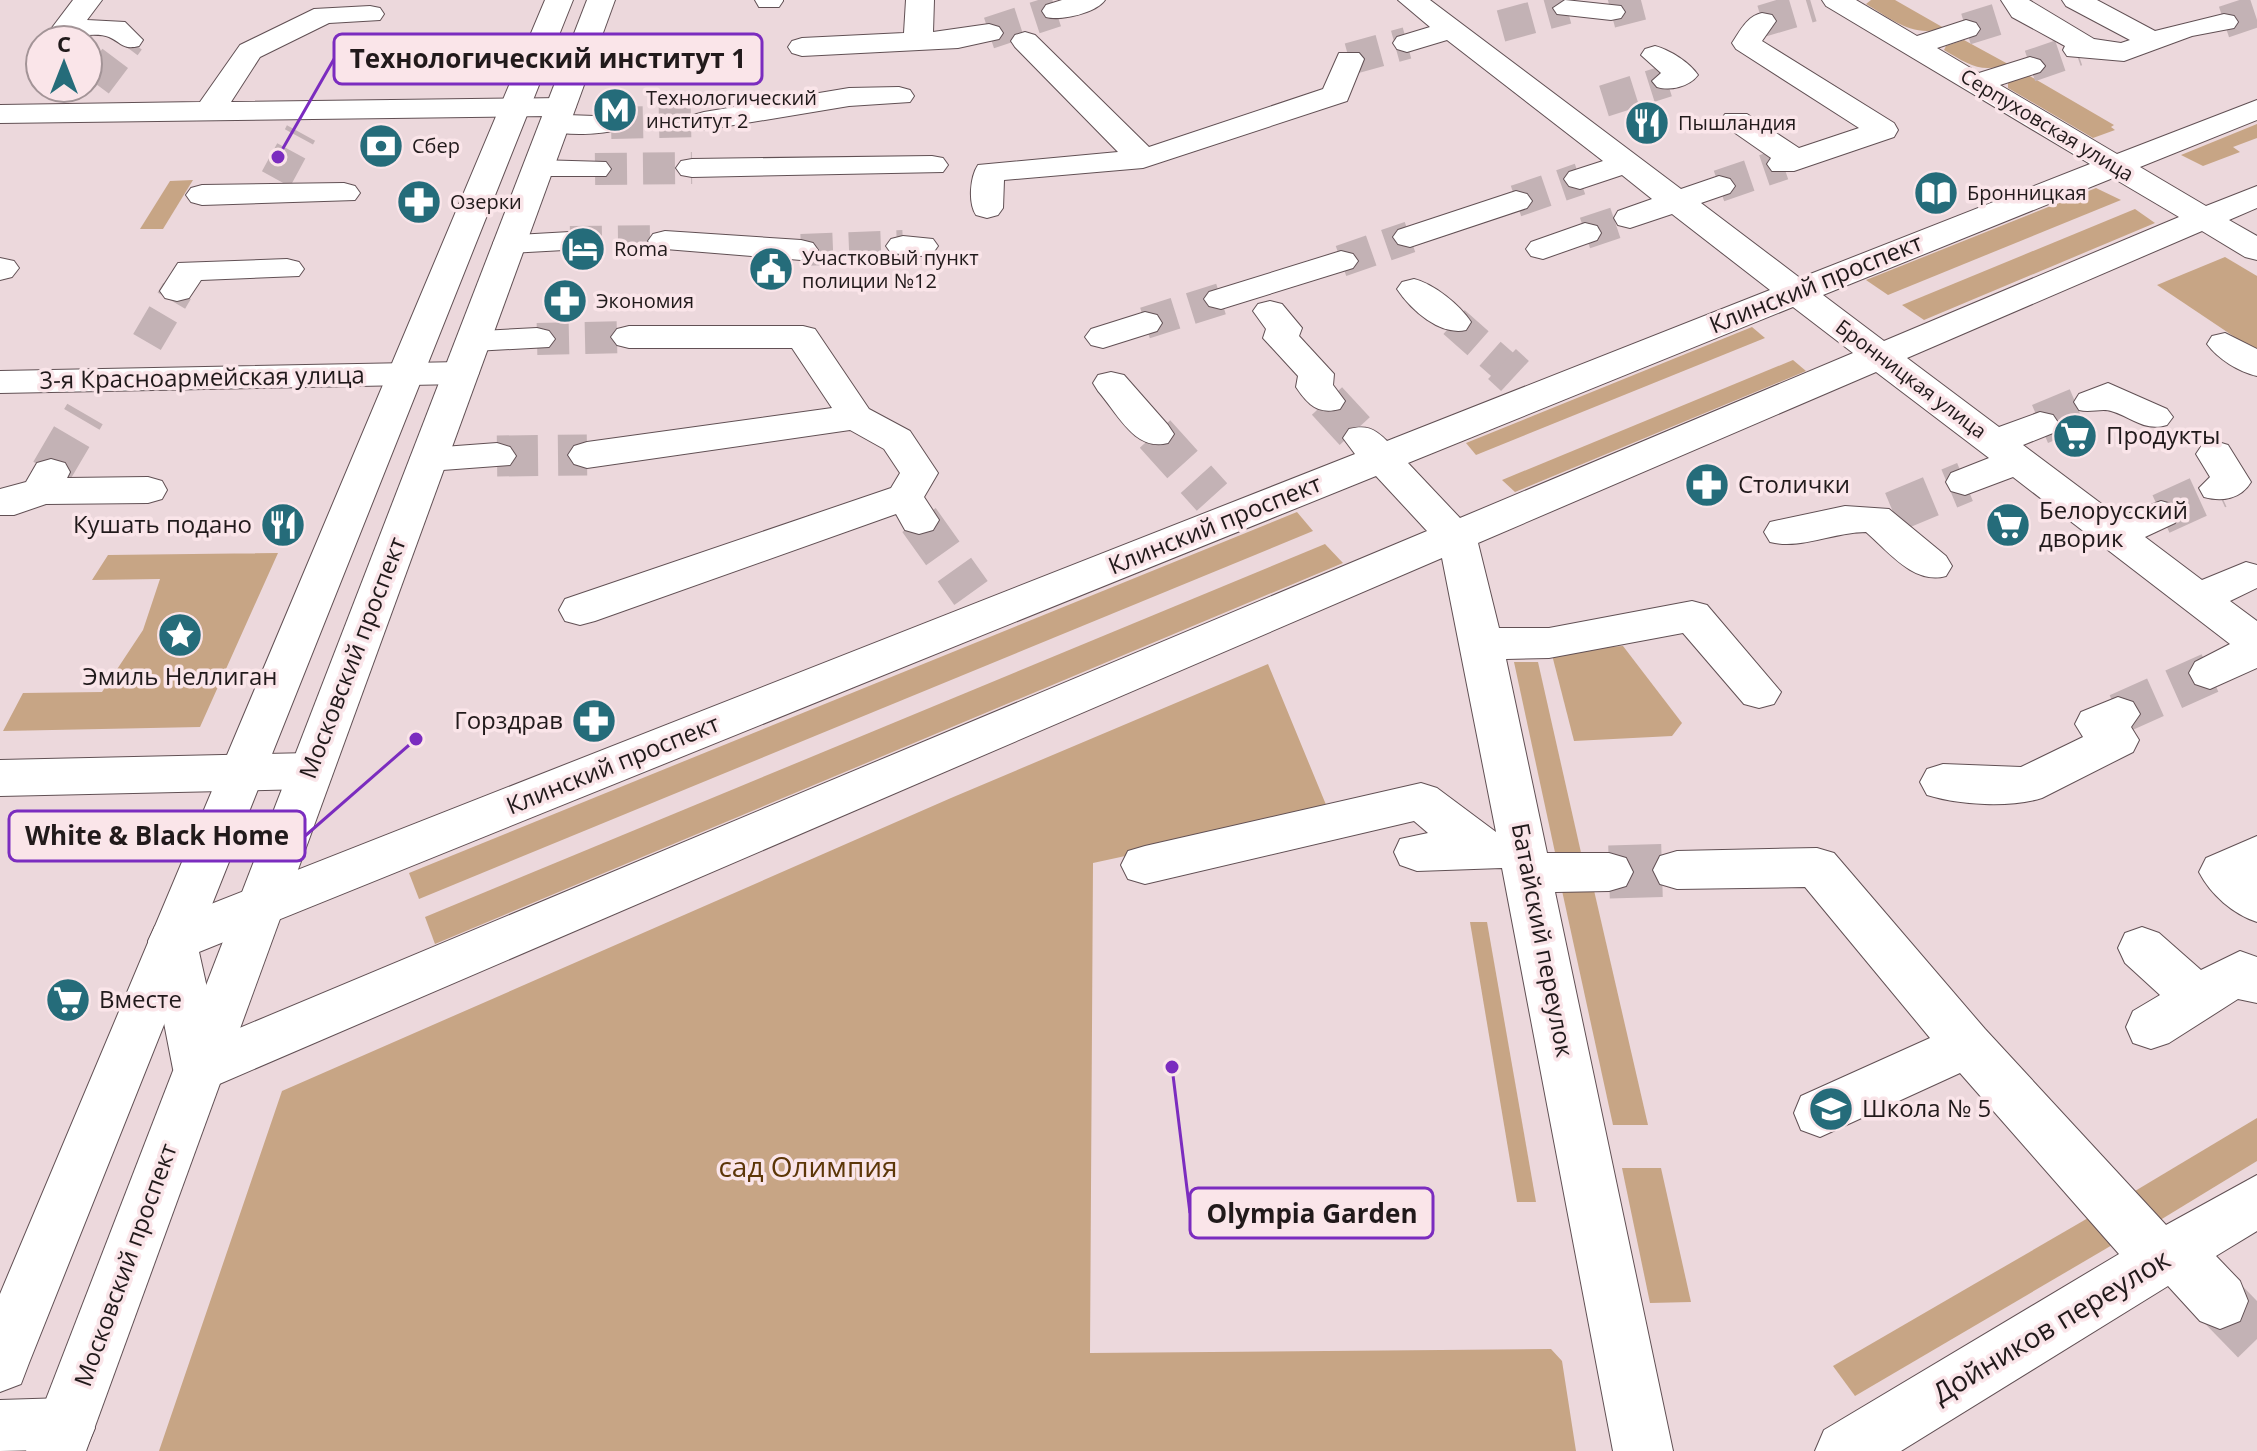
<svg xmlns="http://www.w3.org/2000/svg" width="2257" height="1451" font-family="'Open Sans',sans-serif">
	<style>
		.green { fill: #c7a585 }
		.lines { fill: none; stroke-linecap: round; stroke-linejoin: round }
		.minor-tunnel-far2 { stroke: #c3b2b5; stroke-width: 32; stroke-dasharray: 32 16; stroke-linecap: butt }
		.minor-tunnel-far1 { stroke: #c3b2b5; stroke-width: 41; stroke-dasharray: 41 20; stroke-linecap: butt }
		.minor-tunnel { stroke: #c3b2b5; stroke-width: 53; stroke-dasharray: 53 26; stroke-linecap: butt }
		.minor-casing { stroke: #615054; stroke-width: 2 }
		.major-casing { stroke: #615054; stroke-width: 2 }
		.minor { fill: #fff; fill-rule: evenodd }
		.major { fill: #fff; fill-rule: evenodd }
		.labels { text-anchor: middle; stroke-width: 7; stroke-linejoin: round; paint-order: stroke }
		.far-poi-label { font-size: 20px; fill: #211a1b; stroke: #fae5e9; text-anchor: start }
		.far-street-label { font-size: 20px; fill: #211a1b; stroke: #fae5e9 }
		.street-label { font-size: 24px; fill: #211a1b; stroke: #fae5e9 }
		.poi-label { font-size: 24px; fill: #211a1b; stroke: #fae5e9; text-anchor: start }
		.near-park-label { font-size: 28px; fill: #5c3607; stroke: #fae5e9 }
		.near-street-label { font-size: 28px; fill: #211a1b; stroke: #fae5e9 }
		.leader { fill: none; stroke: #7b2cbf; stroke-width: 3 }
		.callout-dot { fill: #7b2cbf; stroke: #fae5e9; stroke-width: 3 }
		.callout { fill: #fae5e9; stroke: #7b2cbf; stroke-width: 3 }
		.callout-label { font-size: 26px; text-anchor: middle; font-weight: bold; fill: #211a1b }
	</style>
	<rect width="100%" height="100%" fill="#ecd8dc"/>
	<g class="green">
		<path d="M1871 0H1895L1944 28C1913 38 1893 20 1866 4Z"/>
		<path d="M1964 40 2008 64C1981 74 1968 64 1944 50L1946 46Z"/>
		<path d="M2028 75 2114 125 2111 127 2115 130 2093 138 2008 88V82Z"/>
		<path d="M2257 124V138L2233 147 2240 152 2203 166 2181 155Z"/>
		<path d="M193 180 163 229H140L170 181Z"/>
		<path d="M2096 188 2121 200 1888 295 1866 280Z"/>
		<path d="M2135 209 2155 223 1924 320 1902 305Z"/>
		<path d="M2225 257 2257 276V352L2157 285Z"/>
		<path d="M1752 327 1765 338 1476 455 1466 443Z"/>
		<path d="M1793 360 1806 371 1515 492 1502 480Z"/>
		<path d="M1297 512 1313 531 419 899 409 873Z"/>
		<path d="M1325 544 1343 563 435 944 425 917Z"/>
		<path d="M278 553 200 727 3 731 23 693 102 692 143 630 160 579 92 580 108 555Z"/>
		<path d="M1623 646 1682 723 1672 736 1574 741 1551 651Z"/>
		<path d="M1514 662H1538L1582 857H1556Z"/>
		<path d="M1268 664 1329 812 1093 863 1090 1353 1551 1349 1562 1361 1576 1451H159L282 1091 951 798Z"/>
		<path d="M1561 886H1593L1648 1125H1613Z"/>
		<path d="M1470 922H1487L1536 1202H1517Z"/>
		<path d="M2257 1118V1161L2152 1225 2125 1197Z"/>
		<path d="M1622 1168H1661L1691 1302 1650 1303Z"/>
		<path d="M2095 1214 2119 1241 1855 1396 1833 1366Z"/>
	</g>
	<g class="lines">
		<g class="minor-tunnel-far2">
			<path d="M1611 12 1657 0"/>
			<path d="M1762 21 1812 6"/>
			<path d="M2224 22 2257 11"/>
			<path d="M1501 26 1567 8"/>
			<path d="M1966 29 2011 15"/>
			<path d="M989 33 1056 11"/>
			<path d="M1349 59 1407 43"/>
			<path d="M2030 66 2077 50"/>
			<path d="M96 84 129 40"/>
			<path d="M1604 101 1667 81"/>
			<path d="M611 123 704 121"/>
			<path d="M595 169 692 168"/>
			<path d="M276 179 301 133"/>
			<path d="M1719 186 1783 164"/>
			<path d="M1516 201 1580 179"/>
			<path d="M1585 233 1630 218"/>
			<path d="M570 242 665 241"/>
			<path d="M801 250 903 246"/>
			<path d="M1341 261 1410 237"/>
			<path d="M1454 322 1504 366"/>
			<path d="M1145 323 1221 299"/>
			<path d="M537 339 629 337"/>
			<path d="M147 342 177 291"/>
		</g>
		<g class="minor-tunnel-far1">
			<path d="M1502 364 1515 376"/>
			<path d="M1327 401 1361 438"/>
			<path d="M2040 424 2092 402"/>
			<path d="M1155 434 1212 497"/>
			<path d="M497 456 587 455"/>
			<path d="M51 472 85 414"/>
			<path d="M1893 512 1965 482"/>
			<path d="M2161 514 2218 488"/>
			<path d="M919 520 971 593"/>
			<path d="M2118 714 2210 673"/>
		</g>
		<g class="minor-tunnel">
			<path d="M1609 872 1677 870"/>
			<path d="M2220 1301 2257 1339"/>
		</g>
		<g class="minor-casing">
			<g id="minor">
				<path d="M73 0H102L87 20 125 22 143 40 139 46C123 50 122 43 109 37 95 31 71 39 55 35L51 29Z"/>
				<path d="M755 0H783V1L779 7H759Z"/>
				<path d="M906 0H934L933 32 989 24 999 27 1003 33 999 39 958 48 802 56 792 53 788 47 792 41 802 38 904 33Z"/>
				<path d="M1062 0H1105C1096 13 1061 21 1046 17L1042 11 1046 5Z"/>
				<path d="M1398 0H1430L1681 189 1719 176 1730 179 1735 186 1730 193 1701 203 1800 278 2090 164 1826 6 1822 0H1856L1917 36 1966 20 1976 23 1980 29 1976 35 1937 48 1979 73 2030 57 2040 60 2045 66 2040 72 2000 85 2117 154 2257 100V120L2140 167 2206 206 2257 186V208L2229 220 2257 236V260L2245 257 2202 231 1907 358 1999 427 2040 412 2053 415 2059 424 2053 433 2023 445 2119 517 2161 501 2175 505 2181 514 2175 523 2145 537 2202 580 2246 562 2257 565V588L2230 601 2257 621V668L2210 689 2195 684 2189 673 2195 662 2230 644 2013 477 1965 495 1951 491 1946 482 1951 473 1989 458 1876 372 1478 543 1499 628H1549L1692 601 1707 605 1781 692 1774 704 1759 708 1744 704 1683 633 1549 658 1506 659 1547 853H1609L1626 858 1633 872 1626 886 1609 891 1555 892 1673 1451H1613L1502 868 1417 871 1400 865 1394 852 1400 839 1428 833 1414 821 1145 884 1128 879 1121 865 1128 851 1145 846 1421 783 1437 788 1496 832 1442 558 217 1085 199 1092 181 1085 173 1069 148 941 155 926 1355 454 1343 438 1349 429C1366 425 1374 428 1387 441L1770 290 1672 214 1630 228 1618 225 1614 218 1618 211 1652 199 1622 175 1580 189 1569 186 1564 179 1569 172 1603 161 1447 40 1407 52 1397 49 1393 43 1397 37 1430 27ZM2113 178 2179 217 1884 341 1823 295ZM1793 307 1853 353 1460 518 1408 463ZM1376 476 1427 531 218 1037 199 952Z"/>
				<path d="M1565 0 1621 6 1625 12 1621 18 1611 20 1557 14 1553 8Z"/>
				<path d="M2001 0H2029L2094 39 2121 43 2130 40 2066 6 2062 0H2097L2155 31 2224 14 2234 16 2238 22 2234 28 2192 36 2124 61 2067 56 2063 50 2065 46 2012 17Z"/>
				<path d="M370 6 380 8 384 14 380 20 329 23 260 57 231 102 561 98 572 101 576 107 567 115 622 117 626 123 622 129C599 135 567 136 544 130L540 124 550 116 0 123V105L200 102 240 45 314 9Z"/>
				<path d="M1762 13 1772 15 1776 21 1762 41 1894 123 1898 130 1894 137 1794 171H1772L1767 164 1771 158 1725 126 1721 120 1725 114H1747L1799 148 1859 128 1736 49 1732 43C1740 31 1747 16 1762 13Z"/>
				<path d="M1025 32 1035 35 1149 147 1323 89 1339 53H1359L1364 59 1347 101 1143 168 1004 180 1003 208 998 215 987 218 976 215C968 203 970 177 978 165L1118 152 1015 47 1011 41 1015 35Z"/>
				<path d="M1655 46C1670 50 1689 62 1698 75 1689 87 1670 91 1657 87L1652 81 1661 73 1641 55 1645 49Z"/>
				<path d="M899 87 910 90 914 96 910 102 849 106 704 130 693 127 689 121 693 115 704 112 849 88Z"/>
				<path d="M932 156 943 158 948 165 943 172 692 177 681 175 676 168 681 161 692 159Z"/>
				<path d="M538 160 606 162 611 169 606 176H527L522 169 527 162Z"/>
				<path d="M344 183 355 186 360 193 355 200 202 205 191 202 186 195 191 188 202 185Z"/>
				<path d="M1516 191 1527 194 1532 201 1527 208 1410 247 1398 244 1393 237 1398 230Z"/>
				<path d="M1585 223 1597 226 1601 233 1597 240 1543 259 1531 256 1526 249 1531 242Z"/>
				<path d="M665 231 801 240 813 243 818 250 813 257 801 260 653 248 648 241 653 234Z"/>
				<path d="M570 232 582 235 587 242 582 249 510 253 498 250 493 243 498 236Z"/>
				<path d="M903 236 933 239 938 246 933 253 921 256 891 253 886 246 891 239Z"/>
				<path d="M1341 251 1353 254 1358 261 1353 268 1221 309 1209 306 1204 299 1209 292Z"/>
				<path d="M0 258 14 261 19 268 12 277 0 280Z"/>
				<path d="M287 259 299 262 304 269 299 276 201 280 189 298 177 301 165 298 160 291 178 263Z"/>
				<path d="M1414 279C1434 284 1460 305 1471 322L1466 330C1440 336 1411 310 1397 289L1402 282Z"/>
				<path d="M1270 301 1282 304 1302 328 1299 336 1334 374 1333 385 1345 401 1340 409C1318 415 1308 405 1296 387L1298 376 1263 338 1266 329 1253 311 1258 304Z"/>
				<path d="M1145 312 1157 315 1162 323 1157 331 1103 348 1091 345 1085 337 1091 329Z"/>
				<path d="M629 326H803L815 329 869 409 910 431 938 473 924 497 939 520 933 530 919 534 905 530 896 514 595 621 580 625 565 621 559 610 565 599 891 488 900 473 884 449 850 430 587 468 574 464 568 455 574 446 587 442 832 408 792 348H629L617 345 611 337 617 329Z"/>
				<path d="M537 328 549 331 555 339 549 347 474 351 461 348 456 340 461 332Z"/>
				<path d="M2225 333 2257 349V376C2239 372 2218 359 2207 344L2212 336Z"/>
				<path d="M461 362 474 365 479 373 474 381 461 384 0 393V371Z"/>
				<path d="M1111 372 1124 375 1168 425 1174 434 1168 443C1135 452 1118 414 1098 391L1093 383 1098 375Z"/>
				<path d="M2108 383 2167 409 2173 417 2167 425C2144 432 2132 417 2111 411 2102 408 2090 413 2079 410L2074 402 2079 394Z"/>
				<path d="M2215 441 2228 445 2251 482C2241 499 2222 502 2204 497L2199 488 2210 477 2196 454 2202 445Z"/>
				<path d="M497 443 510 447 516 456 510 465 429 471 416 467 410 458 416 449Z"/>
				<path d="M51 459 65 463 70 472 67 478 148 477 162 481 167 490 162 499 148 503 46 504 14 515H0V489L26 482 37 463Z"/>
				<path d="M1845 506 1889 509 1946 556 1952 566 1946 576C1914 585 1889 552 1866 532 1834 532 1800 550 1770 542L1764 532 1770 522Z"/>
				<path d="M2118 697 2133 702 2140 714 2131 727 2139 740 2133 752 2042 798C2010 808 1959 805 1927 795L1920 782 1927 769 1943 764 2021 767 2083 737 2075 724 2081 712Z"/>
				<path d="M310 753 326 759 333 771 326 783 310 789 0 796V760Z"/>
				<path d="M2257 836V922C2233 914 2211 895 2199 872L2206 858Z"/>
				<path d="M1817 848 1834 853 1985 1029 2166 1225 2257 1175V1231L2216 1256 2240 1281 2248 1301 2240 1321 2220 1329 2200 1321 2168 1286 1901 1451H1815L1824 1430 2119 1254 1960 1073 1820 1137 1801 1130 1794 1113 1801 1096 1930 1038 1805 887 1677 889 1660 884 1653 870 1660 856 1677 851Z"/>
				<path d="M2142 927 2159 933 2201 970 2240 951 2257 957V1003L2238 999 2169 1043 2151 1049 2133 1043 2126 1027 2133 1011 2160 995 2125 963 2118 948 2125 933Z"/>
				<path d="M65 1398 86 1407 95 1428 86 1449 0 1451V1400Z"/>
			</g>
		</g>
		<g class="major-casing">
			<g id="major">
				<path d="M545 0H573L29 1363 21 1384 0 1392V1294Z"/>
				<path d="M587 0H615L86 1451H26Z"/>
			</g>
		</g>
		<use href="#minor" class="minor"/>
		<use href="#major" class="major"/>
	</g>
	<defs>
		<g id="metro-disc" transform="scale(2.3)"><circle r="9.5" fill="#256c7a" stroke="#fae5e9"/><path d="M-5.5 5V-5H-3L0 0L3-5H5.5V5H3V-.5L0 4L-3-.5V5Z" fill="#fff"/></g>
		<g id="restaurant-disc" transform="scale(2.3)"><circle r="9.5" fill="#256c7a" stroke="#fae5e9"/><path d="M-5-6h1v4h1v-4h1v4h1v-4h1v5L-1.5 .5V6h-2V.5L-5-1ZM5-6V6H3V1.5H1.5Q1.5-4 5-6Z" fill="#fff"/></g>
		<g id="bank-disc" transform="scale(2.3)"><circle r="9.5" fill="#256c7a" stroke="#fae5e9"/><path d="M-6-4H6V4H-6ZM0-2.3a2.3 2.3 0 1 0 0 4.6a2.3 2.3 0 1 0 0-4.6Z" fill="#fff"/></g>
		<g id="library-disc" transform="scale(2.3)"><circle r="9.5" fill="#256c7a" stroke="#fae5e9"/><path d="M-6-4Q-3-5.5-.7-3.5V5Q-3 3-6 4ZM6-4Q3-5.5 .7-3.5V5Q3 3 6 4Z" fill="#fff"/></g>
		<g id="pharmacy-disc" transform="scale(2.3)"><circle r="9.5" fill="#256c7a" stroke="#fae5e9"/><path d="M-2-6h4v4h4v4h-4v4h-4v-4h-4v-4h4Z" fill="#fff"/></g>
		<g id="hotel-disc" transform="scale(2.3)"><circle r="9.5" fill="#256c7a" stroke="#fae5e9"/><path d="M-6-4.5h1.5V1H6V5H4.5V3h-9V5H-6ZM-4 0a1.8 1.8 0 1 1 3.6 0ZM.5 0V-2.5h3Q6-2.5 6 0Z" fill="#fff"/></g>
		<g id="civic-disc" transform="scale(2.3)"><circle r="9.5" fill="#256c7a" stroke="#fae5e9"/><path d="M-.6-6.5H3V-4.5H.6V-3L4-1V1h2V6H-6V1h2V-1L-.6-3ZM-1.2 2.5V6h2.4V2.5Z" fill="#fff"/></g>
		<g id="supermarket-disc" transform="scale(2.3)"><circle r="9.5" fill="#256c7a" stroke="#fae5e9"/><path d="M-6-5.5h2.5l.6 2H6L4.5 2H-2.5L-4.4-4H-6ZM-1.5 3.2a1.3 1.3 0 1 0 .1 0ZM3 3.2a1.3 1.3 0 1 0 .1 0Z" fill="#fff"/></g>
		<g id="sight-disc" transform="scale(2.3)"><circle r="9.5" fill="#256c7a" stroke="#fae5e9"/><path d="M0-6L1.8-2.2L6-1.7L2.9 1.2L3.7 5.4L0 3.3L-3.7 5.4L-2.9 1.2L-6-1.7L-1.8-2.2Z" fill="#fff"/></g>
		<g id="school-disc" transform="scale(2.3)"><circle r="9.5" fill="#256c7a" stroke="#fae5e9"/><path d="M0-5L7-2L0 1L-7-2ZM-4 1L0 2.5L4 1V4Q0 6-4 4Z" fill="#fff"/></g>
	</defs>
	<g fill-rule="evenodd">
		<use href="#metro-disc" x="615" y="110"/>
		<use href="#restaurant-disc" x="1647" y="123"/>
		<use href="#bank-disc" x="381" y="146"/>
		<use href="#library-disc" x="1936" y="193"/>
		<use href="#pharmacy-disc" x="419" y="202"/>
		<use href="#hotel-disc" x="583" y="249"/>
		<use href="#civic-disc" x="771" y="269"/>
		<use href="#pharmacy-disc" x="565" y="301"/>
		<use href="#supermarket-disc" x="2075" y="436"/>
		<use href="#pharmacy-disc" x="1707" y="485"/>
		<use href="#restaurant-disc" x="283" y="525"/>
		<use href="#supermarket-disc" x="2008" y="525"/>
		<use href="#sight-disc" x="180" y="635"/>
		<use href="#pharmacy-disc" x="594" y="721"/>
		<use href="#supermarket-disc" x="68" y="1000"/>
		<use href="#school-disc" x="1831" y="1109"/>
	</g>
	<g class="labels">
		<g class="far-poi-label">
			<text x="646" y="105">Технологический<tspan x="646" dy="23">институт 2</tspan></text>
			<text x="1678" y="130">Пышландия</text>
			<text x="412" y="153">Сбер</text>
			<text x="1967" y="200">Бронницкая</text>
			<text x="450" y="209">Озерки</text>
			<text x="614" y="256">Roma</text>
			<text x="802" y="265">Участковый пункт<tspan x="802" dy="23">полиции №12</tspan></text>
			<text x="596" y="308">Экономия</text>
		</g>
		<g class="far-street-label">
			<text transform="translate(2047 125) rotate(31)" y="7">Серпуховская улица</text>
			<text transform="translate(1911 379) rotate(37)" y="7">Бронницкая улица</text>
		</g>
		<g class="street-label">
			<text transform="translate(1816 284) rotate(-22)" y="8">Клинский проспект</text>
			<text transform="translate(202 378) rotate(-1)" y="8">3-я Красноармейская улица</text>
			<text transform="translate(1215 525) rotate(-22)" y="8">Клинский проспект</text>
			<text transform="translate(353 658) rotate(-69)" y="8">Московский проспект</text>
			<text transform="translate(613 765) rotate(-22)" y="8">Клинский проспект</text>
			<text transform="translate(1542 940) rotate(79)" y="8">Батайский переулок</text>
			<text transform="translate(126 1265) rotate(-70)" y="8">Московский проспект</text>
		</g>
		<g class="poi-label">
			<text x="2106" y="444">Продукты</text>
			<text x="1738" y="493">Столички</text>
			<text x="2039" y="519">Белорусский<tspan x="2039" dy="28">дворик</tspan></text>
			<text x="252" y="533" text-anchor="end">Кушать подано</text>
			<text x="180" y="685" text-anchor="middle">Эмиль Неллиган</text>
			<text x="563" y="729" text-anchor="end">Горздрав</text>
			<text x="99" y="1008">Вместе</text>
			<text x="1862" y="1117">Школа № 5</text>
		</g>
		<g class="near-park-label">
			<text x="808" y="1177">сад Олимпия</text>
		</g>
		<g class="near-street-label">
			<text transform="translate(2051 1326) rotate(-31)" y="10">Дойников переулок</text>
		</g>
	</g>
	<path class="leader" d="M278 157L334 59M416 739L305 836M1172 1067L1190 1213"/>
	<g class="callout-dot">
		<circle cx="278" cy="157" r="8"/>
		<circle cx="416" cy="739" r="8"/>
		<circle cx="1172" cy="1067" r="8"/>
	</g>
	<g class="callout">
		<rect x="334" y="34" width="428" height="50" rx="8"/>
		<rect x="9" y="811" width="296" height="50" rx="8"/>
		<rect x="1190" y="1188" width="243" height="50" rx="8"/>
	</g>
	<g class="callout-label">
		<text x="548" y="68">Технологический институт 1</text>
		<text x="157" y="845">White &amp; Black Home</text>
		<text x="1312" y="1223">Olympiа Garden</text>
	</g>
	<g transform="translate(64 64)"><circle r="38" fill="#fae5e9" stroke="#a39497" stroke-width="2"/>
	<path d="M0-6L14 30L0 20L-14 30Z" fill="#256c7a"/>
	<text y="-12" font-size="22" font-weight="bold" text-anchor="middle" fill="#211a1b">С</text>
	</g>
</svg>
